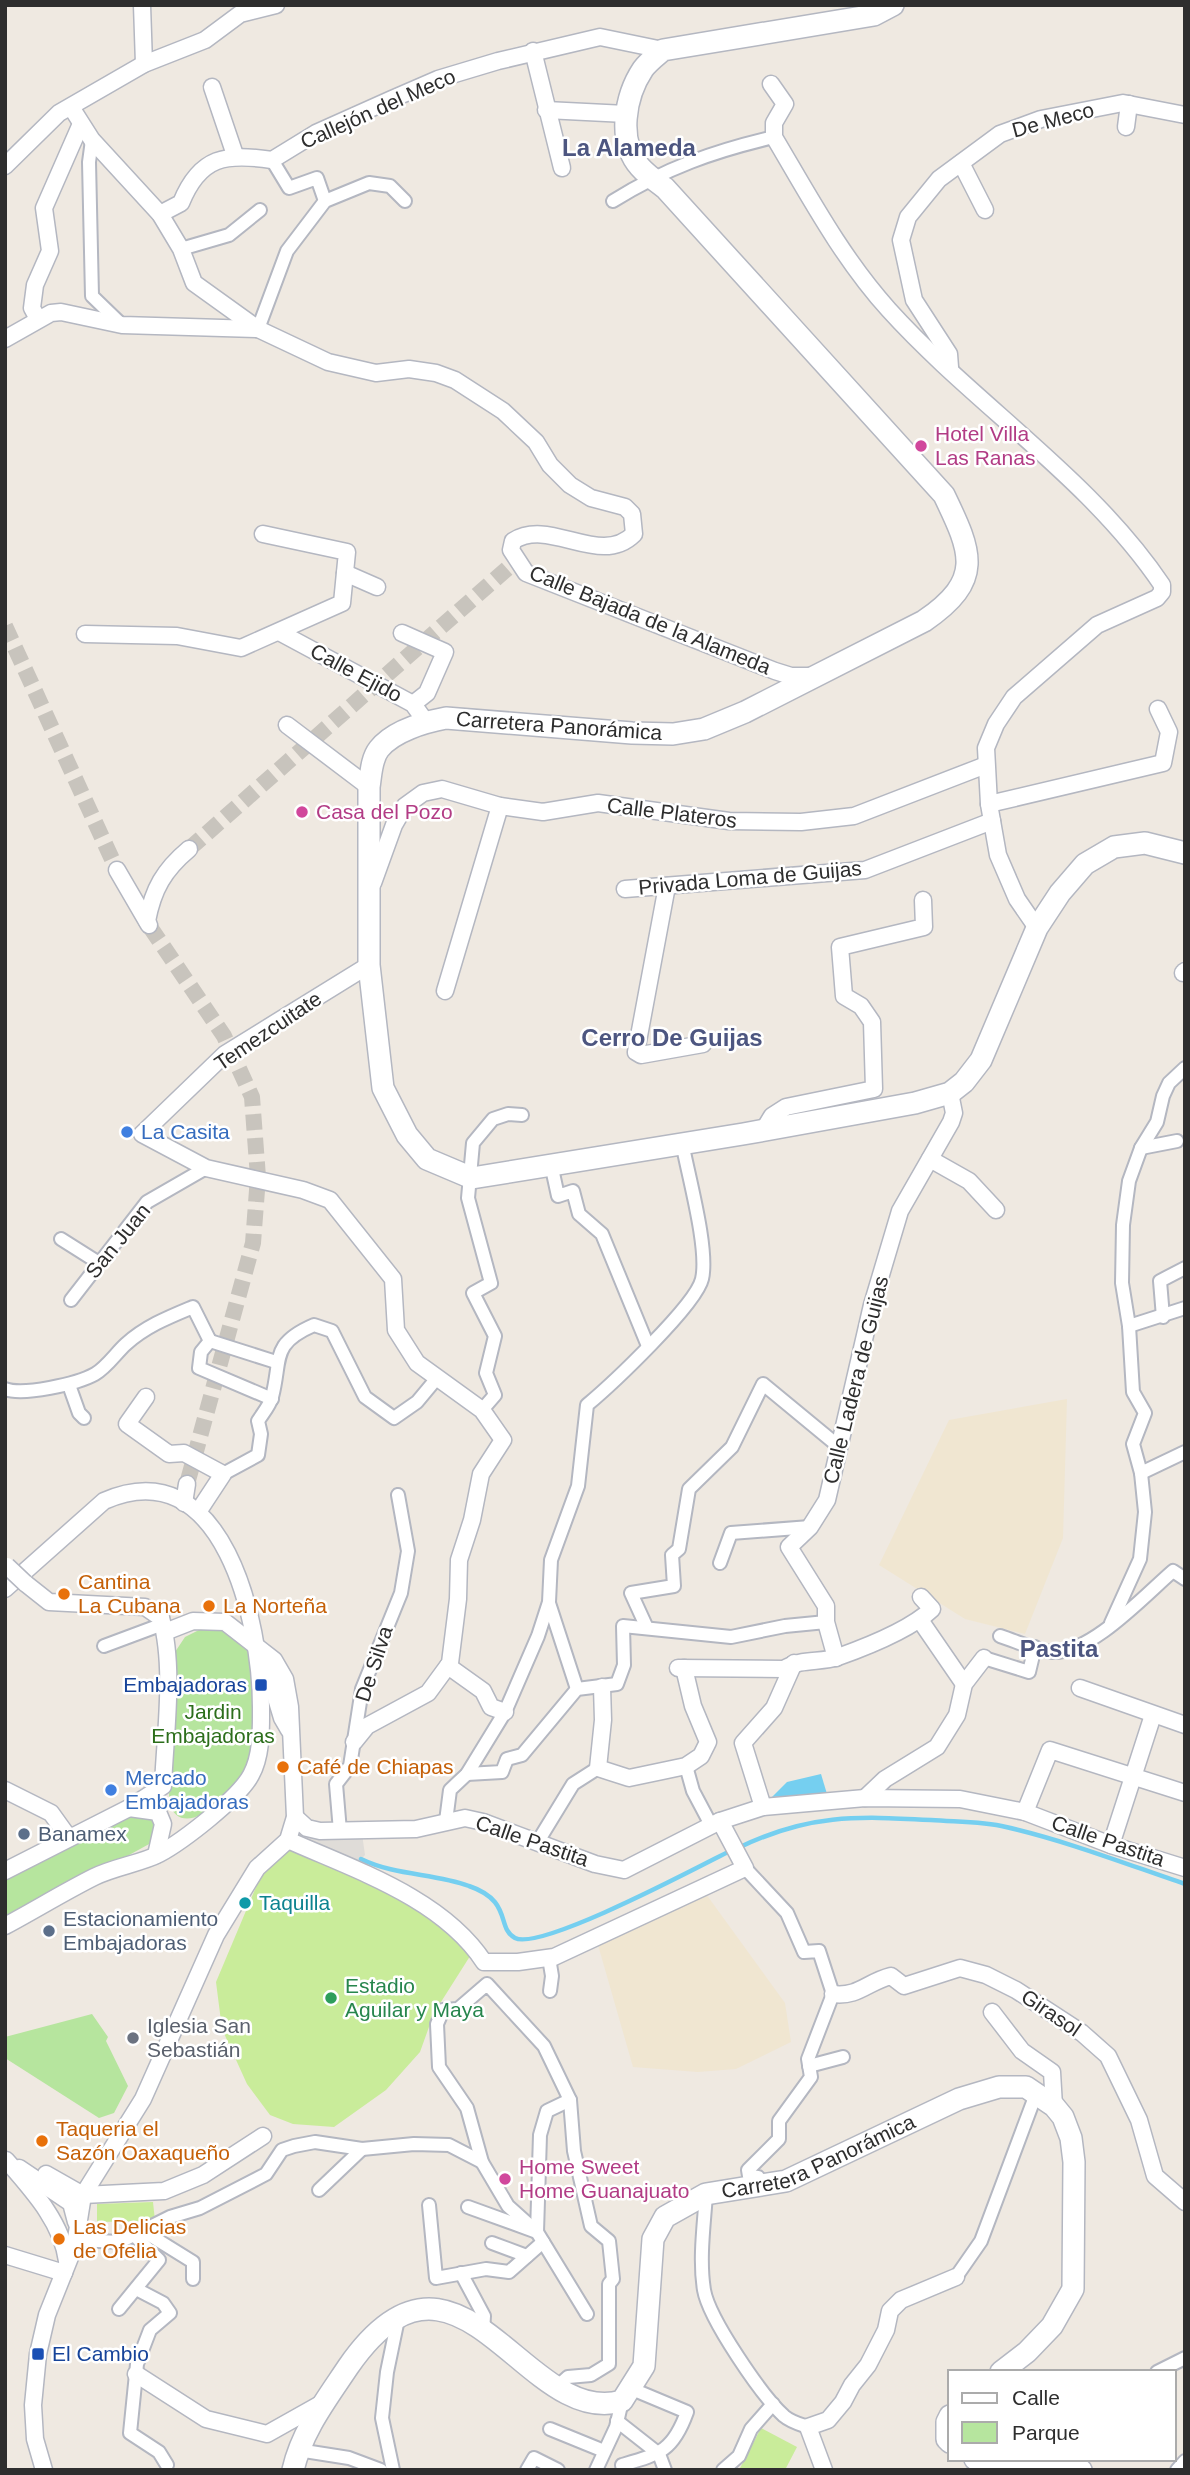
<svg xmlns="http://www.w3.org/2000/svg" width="1190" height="2475" font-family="Helvetica,sans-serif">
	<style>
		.education { fill: #f0e6d1 }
		.green { fill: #b6e59e }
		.pitch { fill: #c9ec9a }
		.plaza { fill: #dfdcd8 }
		.water { fill: #75cff0 }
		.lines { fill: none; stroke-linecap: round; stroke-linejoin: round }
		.stream { stroke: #75cff0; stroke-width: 4.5 }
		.minor-tunnel { stroke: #c8c4bd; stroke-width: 16; stroke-dasharray: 16 8; stroke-linecap: butt }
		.pedestrian-casing { stroke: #b4b7c1; stroke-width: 16 }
		.minor-casing { stroke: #b4b7c1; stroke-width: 19 }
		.tertiary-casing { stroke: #b4b7c1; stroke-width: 24 }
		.pedestrian { stroke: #fff; stroke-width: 12 }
		.minor { stroke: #fff; stroke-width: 16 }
		.tertiary { stroke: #fff; stroke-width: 21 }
		.minor-bridge-casing { stroke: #b4b7c1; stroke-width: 19; stroke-linecap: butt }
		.minor-bridge { stroke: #fff; stroke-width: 16 }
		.hotel-dot { fill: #d1479c; stroke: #fff; stroke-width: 2.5 }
		.shop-dot { fill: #3f7fe0; stroke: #fff; stroke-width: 2.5 }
		.food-dot { fill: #e8710a; stroke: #fff; stroke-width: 2.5 }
		.transit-dot { fill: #1a4fb4; stroke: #fff; stroke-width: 2.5 }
		.service-dot { fill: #5c6f8a; stroke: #fff; stroke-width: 2.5 }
		.culture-dot { fill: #0f9aa8; stroke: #fff; stroke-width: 2.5 }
		.leisure-dot { fill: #2e9e5b; stroke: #fff; stroke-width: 2.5 }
		.worship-dot { fill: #6b7280; stroke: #fff; stroke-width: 2.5 }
		.labels { text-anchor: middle; stroke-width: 5; stroke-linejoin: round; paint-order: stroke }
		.street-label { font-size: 21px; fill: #2e2e2e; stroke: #fff }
		.hotel-label { font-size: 21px; fill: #b23c85; stroke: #fff; text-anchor: start }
		.shop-label { font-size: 21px; fill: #366cbe; stroke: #fff; text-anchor: start }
		.food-label { font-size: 21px; fill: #c56008; stroke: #fff; text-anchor: start }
		.transit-label { font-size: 21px; fill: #164399; stroke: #fff; text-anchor: end }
		.park-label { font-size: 21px; fill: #2c6e1b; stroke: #fff }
		.service-label { font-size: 21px; fill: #4e5e75; stroke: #fff; text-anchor: start }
		.culture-label { font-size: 21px; fill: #0d838f; stroke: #fff; text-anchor: start }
		.leisure-label { font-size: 21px; fill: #27864d; stroke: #fff; text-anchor: start }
		.worship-label { font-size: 21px; fill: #5b616d; stroke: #fff; text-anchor: start }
		.quarter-label { font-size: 24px; font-weight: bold; fill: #4d5680; stroke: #fff }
	</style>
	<rect width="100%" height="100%" fill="#efe9e1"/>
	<g class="education">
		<path d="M1067 1399 1063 1538 1025 1634 965 1619 879 1565 949 1420Z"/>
		<path d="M706 1894 785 2003 791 2042 736 2069 698 2072 633 2067 598 1945Z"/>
	</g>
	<g class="green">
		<path d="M205 1627C221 1629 237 1631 247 1646 263 1671 257 1747 244 1774 235 1793 181 1845 169 1802L171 1658 185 1637Z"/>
		<path d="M132 1812 151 1816 157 1826 151 1843 5 1923V1874Z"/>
		<path d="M92 2014 108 2037 106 2041 128 2086 114 2113 99 2118 5 2058V2037Z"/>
	</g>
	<g class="pitch">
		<path d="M293 1847 346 1869 444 1922 472 1953 434 2013 420 2052 386 2090 334 2127 293 2124 270 2115 247 2084 222 2029 216 1982 261 1875Z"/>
		<path d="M153 2202 155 2221 97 2222V2204Z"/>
		<path d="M761 2428 797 2447 785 2470H739Z"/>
	</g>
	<path class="plaza" d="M299 1826 362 1834 365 1855 356 1864 295 1836Z"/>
	<path class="water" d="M821 1774 827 1794 772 1797 787 1782Z"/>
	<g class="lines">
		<g class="stream">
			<path d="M738 1848C808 1814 856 1816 931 1820 956 1822 982 1821 1006 1827 1067 1841 1126 1864 1185 1884"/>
			<path d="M361 1859C396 1876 434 1873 469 1886 513 1901 496 1928 515 1938 541 1951 698 1867 730 1851"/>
		</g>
		<g class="minor-tunnel">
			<path d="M5 626 117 870"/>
			<path d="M189 849 509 567"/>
			<path d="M150 927 224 1036 252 1097 258 1177 253 1243 187 1484"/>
		</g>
		<g class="pedestrian-casing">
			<g id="pedestrian">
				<path d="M92 140 89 162 92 296 122 325"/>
				<path d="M272 160 289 188 317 178 325 201"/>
				<path d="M613 201C666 168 714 151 774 137"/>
				<path d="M181 249 229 235 260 210"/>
				<path d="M258 329 287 251 325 201 369 183 390 186 405 201"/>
				<path d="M1141 1148 1177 1141"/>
				<path d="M551 1164 558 1196 573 1191 579 1214 602 1234 648 1346"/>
				<path d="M61 1239 99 1263"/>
				<path d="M71 1300 147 1202 206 1168"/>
				<path d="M1163 1317 1160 1281 1185 1268"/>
				<path d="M1129 1326 1185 1308"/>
				<path d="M210 1341 201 1352 199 1368 272 1399"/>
				<path d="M210 1341 276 1362"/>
				<path d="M69 1385 79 1413 84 1418"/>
				<path d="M5 1389C23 1396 77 1384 95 1374 107 1367 116 1353 126 1344 146 1326 169 1317 193 1307L210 1341"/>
				<path d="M482 1410 495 1395 486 1373 495 1336 473 1293 491 1283 468 1198 473 1143 493 1119 508 1114 522 1115"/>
				<path d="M1141 1473 1185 1452"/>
				<path d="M223 1474 258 1455 261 1434 258 1421C263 1413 270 1405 272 1397 282 1359 270 1344 314 1325L332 1331 365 1397 394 1418 417 1402 437 1378"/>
				<path d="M720 1563 731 1533 810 1527"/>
				<path d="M549 1603 577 1689"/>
				<path d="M1111 1623 1140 1559 1145 1512 1141 1473 1133 1444 1145 1413 1133 1392 1129 1326 1122 1283 1123 1225 1129 1181 1141 1148 1157 1122 1163 1096 1169 1083 1185 1068"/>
				<path d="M647 1628 631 1593 674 1586 672 1555 679 1549 689 1489 732 1447 763 1384 837 1445"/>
				<path d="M1000 1636C1016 1641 1036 1651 1052 1652 1090 1655 1145 1595 1173 1571L1185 1579"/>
				<path d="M104 1646 163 1624"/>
				<path d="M984 1658 1029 1672 1035 1647"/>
				<path d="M686 1766 693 1791 711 1825"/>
				<path d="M467 1774 502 1772 507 1759 522 1755 577 1689 617 1684 624 1665 623 1626 731 1637 785 1626 826 1622"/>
				<path d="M446 1821 450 1790 467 1774 505 1712 538 1636 549 1602 551 1560 578 1486 587 1405C611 1385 696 1305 702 1279 709 1249 688 1175 682 1142"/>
				<path d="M340 1831 336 1784 350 1766 362 1689 401 1593 408 1551 398 1495"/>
				<path d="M537 1843 573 1784 598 1768"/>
				<path d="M745 1868 787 1913 804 1952 819 1951 833 1994 808 2059 811 2077 779 2121V2139L748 2170 749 2176 758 2177 760 2185"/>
				<path d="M549 1958 552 1976 550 1991"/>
				<path d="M809 2066 843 2057"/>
				<path d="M319 2190 362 2149"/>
				<path d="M706 2194C704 2225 699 2259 704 2290 709 2319 762 2396 784 2416 791 2422 799 2424 808 2427"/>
				<path d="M429 2205 436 2278 486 2269 509 2272 543 2242"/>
				<path d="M468 2207 537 2232 540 2135 547 2111 570 2100"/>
				<path d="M143 2231 193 2262V2279"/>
				<path d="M76 2240 120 2242 170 2217 200 2208 266 2174 282 2150 294 2146 315 2142 362 2149 414 2144 449 2145 482 2162"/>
				<path d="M492 2243 527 2256"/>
				<path d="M461 2273 484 2316 483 2331"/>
				<path d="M956 2277 981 2241 1036 2094"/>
				<path d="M138 2290 163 2303 170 2313 150 2330 137 2364 130 2433 159 2452 167 2465"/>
				<path d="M119 2309 159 2260 134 2235"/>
				<path d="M1157 2372 1185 2358"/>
				<path d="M558 2386 568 2377 591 2375 609 2364V2284L613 2279 609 2241 591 2226 574 2151 570 2100 544 2046 487 1984 458 2009 443 2010 437 2024 439 2067 467 2108 482 2162 508 2206 537 2232 587 2314"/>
				<path d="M617 2421 659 2454 665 2470"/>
				<path d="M550 2429 604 2451"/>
				<path d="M298 2450 349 2458 381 2470"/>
				<path d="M393 2470 382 2418 387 2372 398 2319"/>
				<path d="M527 2470 534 2458 558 2470"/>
				<path d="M596 2470 616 2427 622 2401"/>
				<path d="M623 2470 622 2465C660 2454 673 2451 687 2412L632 2389"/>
				<path d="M723 2470 739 2456 751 2429 773 2404"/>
				<path d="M1177 2470 1185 2461"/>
			</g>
		</g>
		<g class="minor-casing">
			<g id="minor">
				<path d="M142 5 144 64"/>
				<path d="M533 51 562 168"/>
				<path d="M771 84 785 104 774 123V137C809 196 842 258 889 310 975 405 1090 478 1162 585V592L1157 598 1097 625 1014 697 996 724 986 748 989 804 998 855 1017 899 1037 928"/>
				<path d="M212 87 235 155"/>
				<path d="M71 107 92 140 160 214 181 249 194 283 258 329"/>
				<path d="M546 110 626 114"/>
				<path d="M1126 127 1129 104"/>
				<path d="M961 163 985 210"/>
				<path d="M5 166 59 113 144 64 205 40 240 14 276 5"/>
				<path d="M160 214 181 203C200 156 226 153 272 160L316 133 392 99 438 79 498 61 600 37 663 50"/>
				<path d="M38 319 32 308 35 285 50 251 44 208 80 126"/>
				<path d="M5 339 51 313 61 312 122 325 258 329 328 362 376 373 409 369 436 373 455 380 503 411 536 442 550 465 570 485 591 498 625 507 632 514 634 534C600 568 550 517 513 541L511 550 526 573 775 671 791 676H813"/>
				<path d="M950 367 949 354 914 300 901 240 908 217 939 179 1000 134 1041 119 1123 103 1185 115"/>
				<path d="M345 573 377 587"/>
				<path d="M279 632 413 704 426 722"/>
				<path d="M402 633 445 652 427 693 413 704"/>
				<path d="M85 634 177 636 241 648 342 603 347 552 263 534"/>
				<path d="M287 725 369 787"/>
				<path d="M989 804 1163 763 1169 732 1158 709"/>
				<path d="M117 870 149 925"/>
				<path d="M373 883 394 825 405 806 423 793 442 789 500 806 543 812 598 803 729 821 801 822 854 816 986 765"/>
				<path d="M667 886 636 1052 641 1055 703 1044"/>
				<path d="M625 889 865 870 992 821"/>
				<path d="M147 921C153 889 164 870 189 849"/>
				<path d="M1183 973 1185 971"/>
				<path d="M445 991 500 806"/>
				<path d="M763 1131 772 1116 786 1107 874 1089 872 1022 861 1006 844 996 840 947 924 927 923 900"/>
				<path d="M930 1159 969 1181 996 1210"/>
				<path d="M146 1397 127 1424 169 1454 184 1453 223 1474 198 1512"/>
				<path d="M184 1503 187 1484"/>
				<path d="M25 1583 49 1602 145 1607 161 1618"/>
				<path d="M5 1589 104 1501C224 1448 261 1625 261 1707 261 1728 262 1755 251 1775 239 1798 183 1841 159 1854 142 1863 114 1867 94 1877 64 1892 35 1910 5 1926"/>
				<path d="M920 1620 964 1684"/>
				<path d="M836 1658 826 1622V1606L789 1547 810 1527 827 1500 872 1305 900 1211 951 1122 954 1113 950 1093"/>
				<path d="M266 1665 282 1718 289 1730"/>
				<path d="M448 1666 483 1691 491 1707 505 1712"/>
				<path d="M678 1668 784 1669C801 1658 820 1663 838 1657 866 1647 911 1629 932 1609L921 1597"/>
				<path d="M602 1687 603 1720 598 1768 629 1778 686 1766 701 1756 708 1742 693 1706 684 1668"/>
				<path d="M1080 1688 1185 1725"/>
				<path d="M354 1742 367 1726 428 1693 450 1663 458 1599 459 1560 472 1520 481 1474 503 1440 482 1410 417 1363 396 1330 393 1279 330 1200 303 1190 206 1168 142 1134 225 1054 369 965"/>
				<path d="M5 1790 51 1813 69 1838"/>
				<path d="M865 1798 885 1779 937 1747 957 1715 964 1684 984 1658"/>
				<path d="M763 1807 743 1743 774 1708 794 1663"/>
				<path d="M129 1808 158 1812 163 1824 156 1855"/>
				<path d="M1025 1812 1050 1750 1185 1793"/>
				<path d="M295 1817 307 1828 320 1831 416 1829 465 1818 483 1822 595 1864 624 1870 720 1821 763 1807 865 1798 960 1799 1025 1812 1111 1845 1185 1868"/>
				<path d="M288 1840C355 1870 442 1898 484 1962H518L554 1957 745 1868 720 1821"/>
				<path d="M1111 1845 1153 1715"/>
				<path d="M5 1871 129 1808 163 1786C165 1735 175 1667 161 1618"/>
				<path d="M833 1994C859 1997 867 1982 891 1976L904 1986 960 1968 986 1975 1016 1990 1082 2033 1108 2056 1139 2120 1155 2176 1185 2202"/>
				<path d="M992 2012 1022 2051 1052 2072 1054 2106"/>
				<path d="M6 2160C32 2190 62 2222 67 2261"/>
				<path d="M19 2168 71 2203 76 2222"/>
				<path d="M46 2174 83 2195"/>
				<path d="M83 2195 164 2191 203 2175 263 2136"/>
				<path d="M5 2255 64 2273"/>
				<path d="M136 2374 206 2419 267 2434 324 2402"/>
				<path d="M44 2470 35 2439 33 2405 38 2354 47 2315 75 2245 83 2195 143 2099 216 1935 257 1868 288 1840 295 1817 290 1707 285 1679 274 1660 225 1622 193 1621 165 1632"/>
				<path d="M824 2470 808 2427 828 2420 843 2402 852 2385 868 2365 886 2330 890 2311 901 2300 956 2277"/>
			</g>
		</g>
		<g class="tertiary-casing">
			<g id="tertiary">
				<path d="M893 5 874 15 663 50C656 56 648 62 643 69 625 96 617 141 640 167 647 175 657 182 665 188L944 495C972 553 984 580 924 621L745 712 704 729 673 734 632 733 446 718C425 722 393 731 379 749 371 759 371 775 369 787V965L383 1088 407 1135 427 1159 472 1178 743 1134 915 1103 950 1093 964 1082 981 1060 1037 928 1060 893 1085 864 1114 847 1145 843 1185 853"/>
				<path d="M950 2416 947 2422V2439L950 2442"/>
				<path d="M975 2459 1052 2464 1081 2470"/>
				<path id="s1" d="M293 2470C302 2431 326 2400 348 2367 458 2208 525 2430 622 2401L644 2366 653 2239 665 2217 706 2194 786 2181 959 2099 999 2087H1026L1054 2106 1063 2117 1071 2138 1074 2162 1073 2289 1052 2326 1027 2352 1001 2372"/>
			</g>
		</g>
		<use href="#pedestrian" class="pedestrian"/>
		<use href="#minor" class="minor"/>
		<use href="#tertiary" class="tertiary"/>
		<g class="minor-bridge-casing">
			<path id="minor-bridge" d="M7 1566 25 1583"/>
		</g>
		<use href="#minor-bridge" class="minor-bridge"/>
	</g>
	<g class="hotel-dot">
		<circle cx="921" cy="446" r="7"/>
		<circle cx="302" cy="812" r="7"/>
		<circle cx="505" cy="2179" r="7"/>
	</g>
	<g class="shop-dot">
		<circle cx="127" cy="1132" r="7"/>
		<circle cx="111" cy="1790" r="7"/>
	</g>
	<g class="food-dot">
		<circle cx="64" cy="1594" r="7"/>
		<circle cx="209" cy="1606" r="7"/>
		<circle cx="283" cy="1767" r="7"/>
		<circle cx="42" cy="2141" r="7"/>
		<circle cx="59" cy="2239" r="7"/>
	</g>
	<g class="transit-dot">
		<rect x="254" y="1678" width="14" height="14" rx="3.5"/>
		<rect x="31" y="2347" width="14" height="14" rx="3.5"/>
	</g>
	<g class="service-dot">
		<circle cx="24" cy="1834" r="7"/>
		<circle cx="49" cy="1931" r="7"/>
	</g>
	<circle class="culture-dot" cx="245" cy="1903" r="7"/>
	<circle class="leisure-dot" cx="331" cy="1998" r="7"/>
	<circle class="worship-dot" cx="133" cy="2038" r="7"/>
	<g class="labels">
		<g class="street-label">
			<text transform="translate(378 109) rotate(-24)" y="7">Callejón del Meco</text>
			<text transform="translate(1053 120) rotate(-15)" y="7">De Meco</text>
			<text transform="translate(650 620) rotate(22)" y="7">Calle Bajada de la Alameda</text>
			<text transform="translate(356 673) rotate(28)" y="7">Calle Ejido</text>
			<text transform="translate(559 726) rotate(4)" y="7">Carretera Panorámica</text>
			<text transform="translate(672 813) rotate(7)" y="7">Calle Plateros</text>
			<text transform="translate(750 878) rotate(-5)" y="7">Privada Loma de Guijas</text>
			<text transform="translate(268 1031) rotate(-34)" y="7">Temezcuitate</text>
			<text transform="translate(118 1241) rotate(-51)" y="7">San Juan</text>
			<text transform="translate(856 1380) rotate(-76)" y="7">Calle Ladera de Guijas</text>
			<text transform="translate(374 1664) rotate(-72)" y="7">De Silva</text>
			<text transform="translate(532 1841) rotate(19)" y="7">Calle Pastita</text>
			<text transform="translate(1108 1841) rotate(19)" y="7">Calle Pastita</text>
			<text transform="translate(1051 2013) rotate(34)" y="7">Girasol</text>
			<text dy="7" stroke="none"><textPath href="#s1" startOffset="802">Carretera Panorámica</textPath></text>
		</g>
		<g class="hotel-label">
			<text x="935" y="441">Hotel Villa<tspan x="935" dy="24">Las Ranas</tspan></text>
			<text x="316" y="819">Casa del Pozo</text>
			<text x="519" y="2174">Home Sweet<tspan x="519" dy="24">Home Guanajuato</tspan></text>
		</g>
		<g class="shop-label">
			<text x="141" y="1139">La Casita</text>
			<text x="125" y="1785">Mercado<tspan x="125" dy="24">Embajadoras</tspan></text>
		</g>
		<g class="food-label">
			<text x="78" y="1589">Cantina<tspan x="78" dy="24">La Cubana</tspan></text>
			<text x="223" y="1613">La Norteña</text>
			<text x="297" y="1774">Café de Chiapas</text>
			<text x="56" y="2136">Taqueria el<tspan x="56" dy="24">Sazón Oaxaqueño</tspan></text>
			<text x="73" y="2234">Las Delicias<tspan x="73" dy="24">de Ofelia</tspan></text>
		</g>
		<g class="transit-label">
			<text x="247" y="1692">Embajadoras</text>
			<text x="52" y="2361" text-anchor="start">El Cambio</text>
		</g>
		<g class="park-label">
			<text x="213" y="1719">Jardin<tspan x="213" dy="24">Embajadoras</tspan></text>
		</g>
		<g class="service-label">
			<text x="38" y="1841">Banamex</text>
			<text x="63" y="1926">Estacionamiento<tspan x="63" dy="24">Embajadoras</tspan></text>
		</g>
		<g class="culture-label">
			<text x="259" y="1910">Taquilla</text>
		</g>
		<g class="leisure-label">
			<text x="345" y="1993">Estadio<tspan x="345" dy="24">Aguilar y Maya</tspan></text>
		</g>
		<g class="worship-label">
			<text x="147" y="2033">Iglesia San<tspan x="147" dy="24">Sebastián</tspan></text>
		</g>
		<g class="quarter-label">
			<text x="629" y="156">La Alameda</text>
			<text x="672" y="1046">Cerro De Guijas</text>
			<text x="1059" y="1657">Pastita</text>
		</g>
	</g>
	<rect width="1190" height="2475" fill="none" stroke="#2e2e2e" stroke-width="14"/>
	<rect x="948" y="2370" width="228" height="91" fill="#ffffff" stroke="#ababab" stroke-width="2"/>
	<rect x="962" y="2393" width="35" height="10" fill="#ffffff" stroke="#ababab" stroke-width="2"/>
	<text x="1012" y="2405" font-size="21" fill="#2e2e2e">Calle</text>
	<rect x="962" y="2422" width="35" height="21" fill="#b6e59e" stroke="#ababab" stroke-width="2"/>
	<text x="1012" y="2440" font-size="21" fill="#2e2e2e">Parque</text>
</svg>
